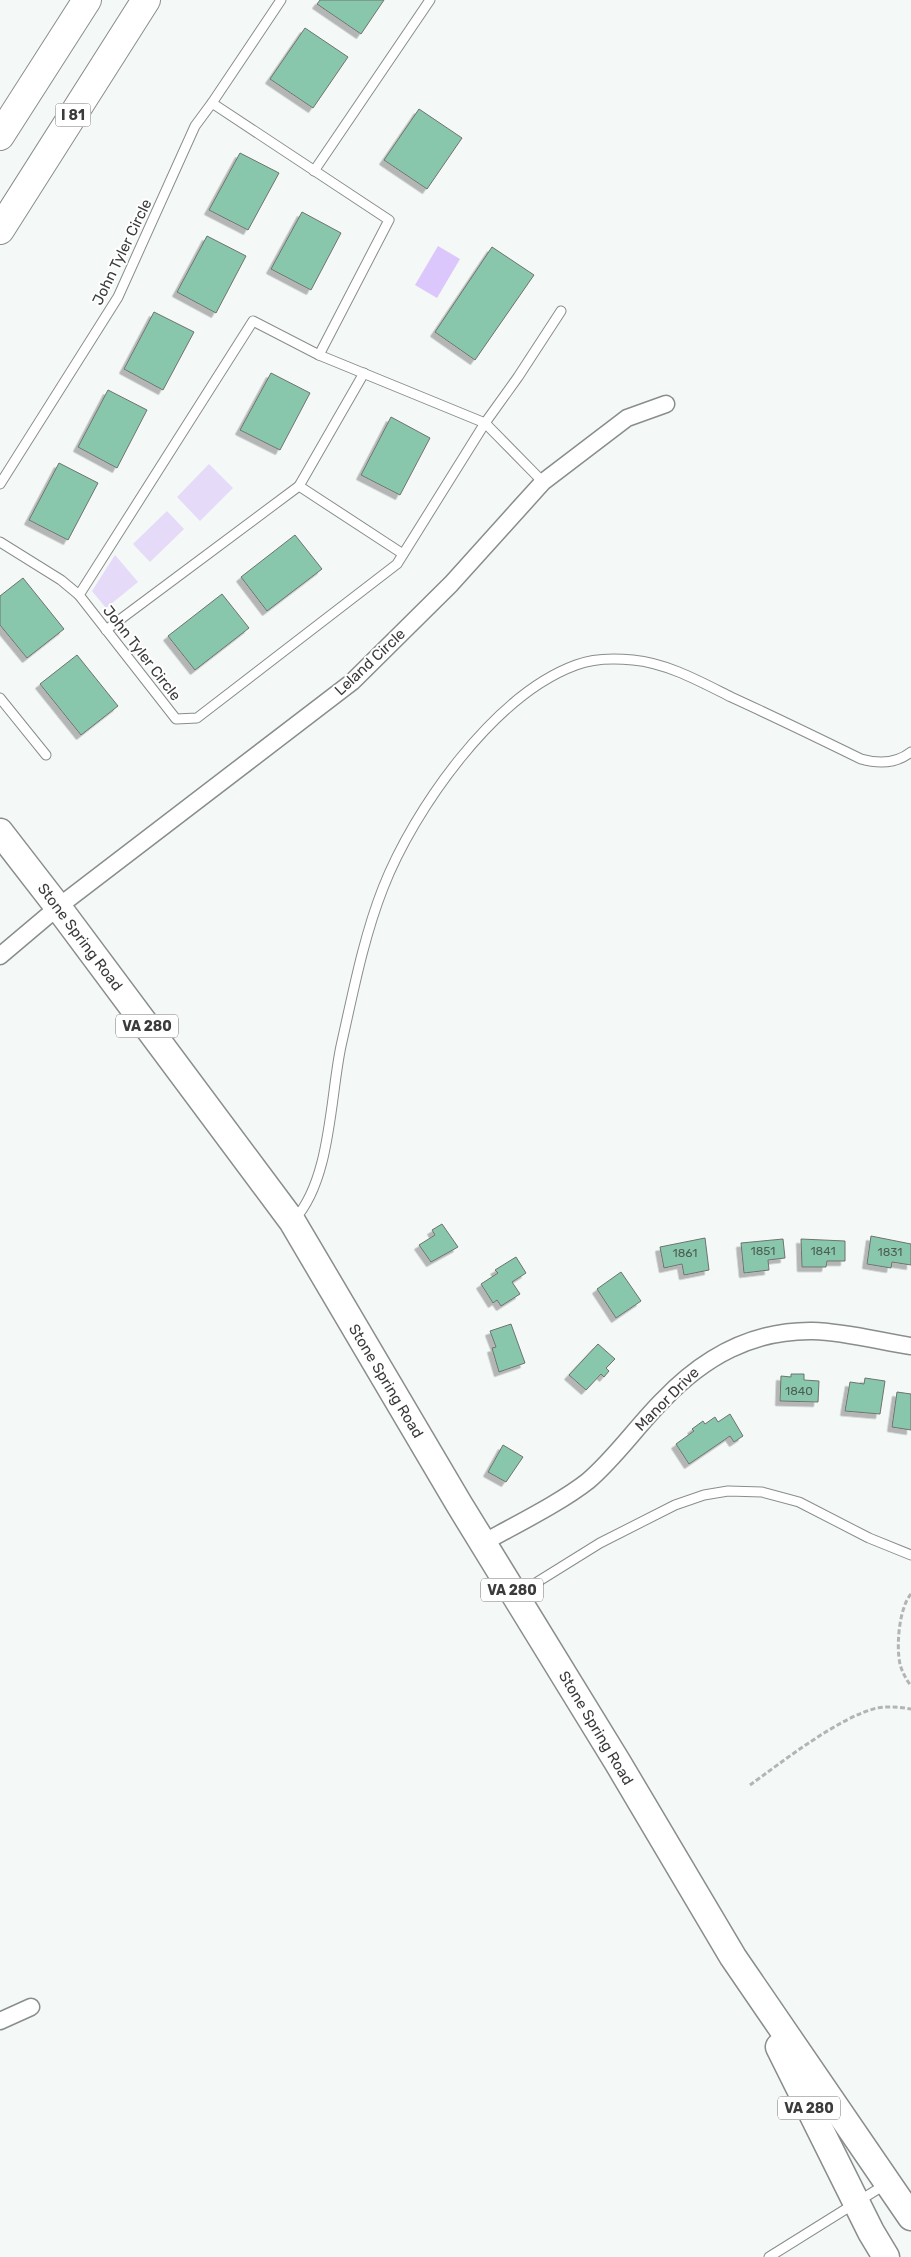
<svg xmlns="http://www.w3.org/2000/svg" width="911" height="2257" font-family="Rubik,sans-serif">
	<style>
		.green { fill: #e6daf9 }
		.water { fill: #dcc7fc }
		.building { fill: #88c7ab; stroke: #6f7271; filter: url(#shadow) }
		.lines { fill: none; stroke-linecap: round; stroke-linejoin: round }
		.lane-casing { stroke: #898d8b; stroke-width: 11 }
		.street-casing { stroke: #898d8b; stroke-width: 19 }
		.primary-casing { stroke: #898d8b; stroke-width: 29 }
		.highway-casing { stroke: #898d8b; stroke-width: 30 }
		.path { stroke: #b2b5b4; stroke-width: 3; stroke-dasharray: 5 2.5; stroke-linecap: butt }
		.lane { stroke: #fff; stroke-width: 9 }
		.street { stroke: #fff; stroke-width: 16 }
		.primary { stroke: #fff; stroke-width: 26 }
		.highway { stroke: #fff; stroke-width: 28 }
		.labels { text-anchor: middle; stroke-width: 4; stroke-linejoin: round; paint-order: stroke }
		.number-label { font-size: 12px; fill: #4e5e56 }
		.shield { fill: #fff; stroke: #757675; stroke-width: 1 }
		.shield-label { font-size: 14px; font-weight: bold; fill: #3a3b3a }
		.street-label { font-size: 15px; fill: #3a3b3a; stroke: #fff }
	</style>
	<defs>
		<filter id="shadow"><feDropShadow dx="-4.5" dy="4.5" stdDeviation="0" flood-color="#0004"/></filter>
	</defs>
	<rect width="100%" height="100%" fill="#f4f8f6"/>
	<g class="green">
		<path d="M209 464 233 488 200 521 177 497Z"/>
		<path d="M167 511 184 529 150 562 133 544Z"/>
		<path d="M115 555 138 582 106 608 92 591Z"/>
	</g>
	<path class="water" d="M438 246 460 259 437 298 415 285Z"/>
	<g class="building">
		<path d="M320 0H384L361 34 317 4Z"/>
		<path d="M305 28 348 57 313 108 270 79Z"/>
		<path d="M419 109 462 138 427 189 384 160Z"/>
		<path d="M240 153 279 173 248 230 209 210Z"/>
		<path d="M302 212 341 233 311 290 271 269Z"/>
		<path d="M207 236 246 256 216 313 177 292Z"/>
		<path d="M492 247 534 275 475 360 435 332Z"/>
		<path d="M154 312 194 332 163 390 124 369Z"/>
		<path d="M271 373 310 393 280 450 240 430Z"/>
		<path d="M108 390 147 410 117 468 78 447Z"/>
		<path d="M391 417 430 438 400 495 361 475Z"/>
		<path d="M59 463 98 483 68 540 29 520Z"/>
		<path d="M295 535 322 569 267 611 241 577Z"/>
		<path d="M23 578 64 629 27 658 0 625V596Z"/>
		<path d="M222 594 249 628 195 670 168 636Z"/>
		<path d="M77 655 118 706 81 735 40 684Z"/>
		<path d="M442 1224 458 1247 431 1262 419 1245 435 1235 432 1230Z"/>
		<path d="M871 1236 911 1244V1265L892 1262 891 1268 867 1264Z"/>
		<path d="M705 1238 709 1270 684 1275 682 1264 664 1268 660 1247Z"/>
		<path d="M783 1239 785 1258 768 1260 769 1270 744 1273 741 1243Z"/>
		<path d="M801 1239 845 1241V1261H827L826 1267H802Z"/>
		<path d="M516 1257 526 1273 512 1282 520 1294 501 1306 497 1300 493 1303 481 1284 498 1273 495 1270Z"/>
		<path d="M621 1272 641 1301 616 1318 597 1289Z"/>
		<path d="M511 1324 525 1363 499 1372 492 1348 496 1347 490 1331Z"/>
		<path d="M598 1344 615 1359 606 1368 609 1371 604 1377 601 1374 586 1390 569 1375Z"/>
		<path d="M791 1374H804V1380L819 1381 818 1402 780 1401 781 1376 791 1377Z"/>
		<path d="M865 1378 885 1381 880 1414 845 1411 850 1382 864 1384Z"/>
		<path d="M897 1392 911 1394V1430L892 1427Z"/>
		<path d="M730 1414 743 1436 734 1442 730 1436 689 1464 676 1444 694 1431 692 1429 703 1421 705 1424 715 1417 718 1422Z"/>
		<path d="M503 1445 523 1457 506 1482 488 1472Z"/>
	</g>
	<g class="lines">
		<g class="lane-casing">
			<g id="lane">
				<path d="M212 103 281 0"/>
				<path d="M314 171 430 0"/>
				<path d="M543 482 485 423 319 355 253 321 79 595 176 719 197 718 397 564 485 423 518 377 561 311"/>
				<path d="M0 484 118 297 195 126 212 103 389 220 319 355"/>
				<path d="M299 486 403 554"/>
				<path d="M0 542 61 580 79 595"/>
				<path d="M106 630 299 486 364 373"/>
				<path d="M0 698 46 755"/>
				<path d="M294 1220C331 1180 330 1098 341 1046 353 993 363 939 383 888 414 809 494 695 576 665 594 658 614 658 633 660 667 663 701 682 731 697 775 717 818 738 861 759 879 764 896 764 911 752"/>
				<path d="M518 1594 600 1543 675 1505 704 1495 728 1491 762 1492 799 1502 869 1538 911 1555"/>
				<path d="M769 2257 886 2184"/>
			</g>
		</g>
		<g class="street-casing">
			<g id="street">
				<path d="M0 956 58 907 352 682 451 584 543 482 627 418 666 404"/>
				<path d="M483 1543C515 1525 560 1503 588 1481 616 1457 637 1426 663 1400 704 1357 752 1330 813 1331 846 1332 879 1341 911 1346"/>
				<path d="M0 2021 31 2007"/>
			</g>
		</g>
		<g class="primary-casing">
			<g id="primary">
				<path d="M0 832 58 907 292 1221 459 1504 618 1763 733 1957 911 2217"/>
				<path d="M779 2047 871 2232 886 2257"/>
			</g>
		</g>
		<g class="highway-casing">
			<g id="highway">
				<path d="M0 136 87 0"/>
				<path d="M0 230 146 0"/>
			</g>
		</g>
		<g class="path">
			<path d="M911 1594C899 1608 896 1646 900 1664 902 1672 906 1679 911 1686"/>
			<path d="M750 1785C782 1762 839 1717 877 1708 889 1706 899 1707 911 1709"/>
		</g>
		<use href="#lane" class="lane"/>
		<use href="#street" class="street"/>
		<use href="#primary" class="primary"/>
		<use href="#highway" class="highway"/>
	</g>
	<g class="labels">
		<g class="number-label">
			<text x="763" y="1255">1851</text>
			<text x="823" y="1255">1841</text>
			<text x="890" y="1256">1831</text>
			<text x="685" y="1257">1861</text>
			<text x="799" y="1395">1840</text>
		</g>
		<g class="shield">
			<rect x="55.5" y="103.5" width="35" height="23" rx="4"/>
			<rect x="116" y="1014.5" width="62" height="23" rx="4"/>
			<rect x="481" y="1578.5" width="62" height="23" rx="4"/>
			<rect x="778" y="2096.5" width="62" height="23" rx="4"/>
		</g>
		<g class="shield-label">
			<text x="73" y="120">I 81</text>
			<text x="147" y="1031">VA 280</text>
			<text x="512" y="1595">VA 280</text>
			<text x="809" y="2113">VA 280</text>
		</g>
		<g class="street-label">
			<text transform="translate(122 252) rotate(-64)" y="5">John Tyler Circle</text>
			<text transform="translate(142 653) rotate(52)" y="5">John Tyler Circle</text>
			<text transform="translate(370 662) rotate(-43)" y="5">Leland Circle</text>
			<text transform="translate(80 937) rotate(53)" y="5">Stone Spring Road</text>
			<text transform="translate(386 1381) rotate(59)" y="5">Stone Spring Road</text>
			<text transform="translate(667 1399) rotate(-45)" y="5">Manor Drive</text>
			<text transform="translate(596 1728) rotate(59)" y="5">Stone Spring Road</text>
		</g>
	</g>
</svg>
